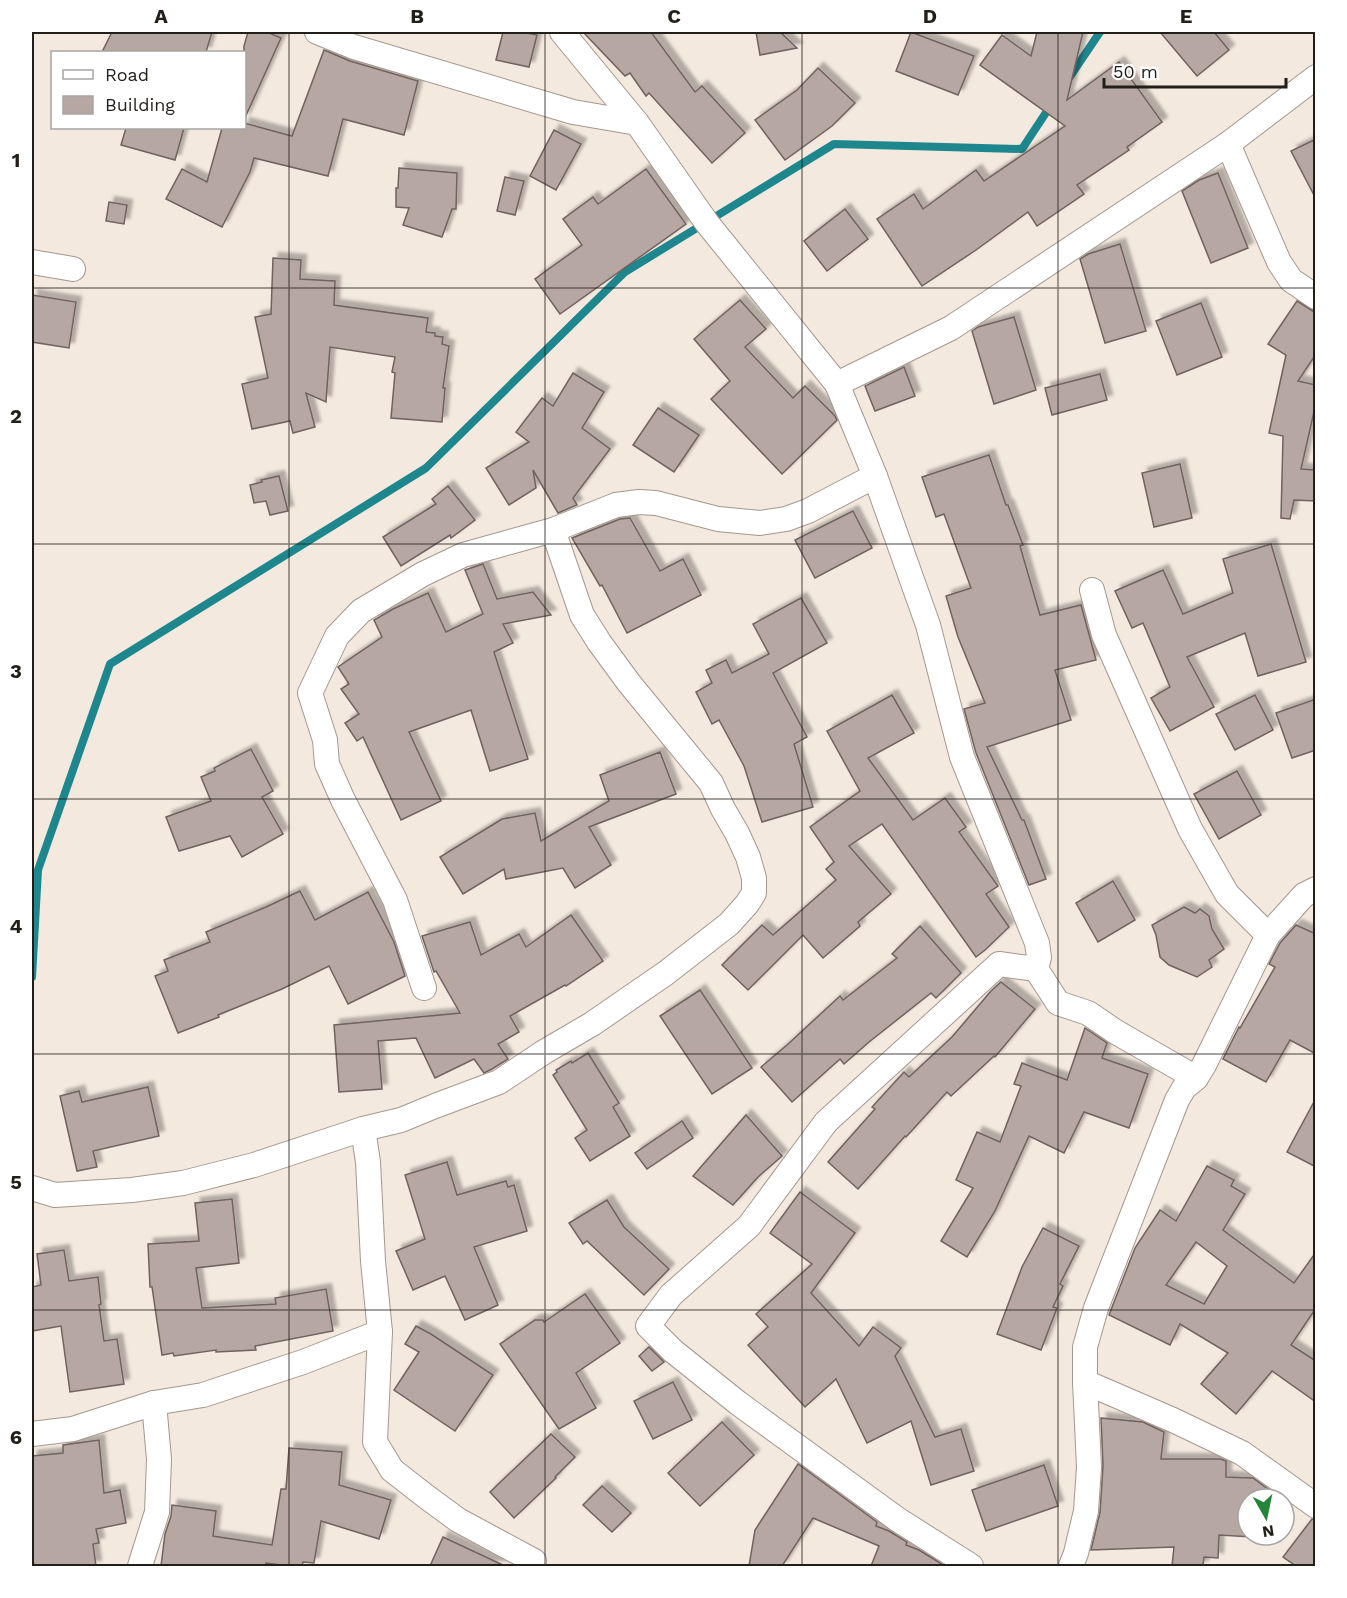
<svg xmlns="http://www.w3.org/2000/svg" width="1347" height="1598" font-family="'Work Sans',sans-serif">
	<style>
		.lines { fill: none; stroke-linecap: round; stroke-linejoin: round }
		.stream { stroke: #1e878e; stroke-width: 8 }
		.building { fill: #b7a7a3; stroke: #70625f; stroke-width: 1.5; fill-rule: evenodd; filter: url(#shadow) }
		.minor-casing { stroke: #a3988e; stroke-width: 26 }
		.minor { stroke: #fff; stroke-width: 24 }
		.grid { fill: none; stroke: #221e1a; stroke-width: 1.5; stroke-opacity: 0.55 }
		.neatline { fill: none; stroke: #221e1a; stroke-width: 2 }
		.grid-label { font-size: 20px; text-anchor: middle; font-weight: bold; fill: #221e1a }
	</style>
	<defs>
		<filter id="shadow"><feDropShadow dx="5.5" dy="-5.5" stdDeviation="1.5" flood-color="#0004"/></filter>
	</defs>
	<rect width="100%" height="100%" fill="#f4e9de"/>
	<g class="lines">
		<g class="stream">
			<path d="M1069 78 1100 32"/>
			<path d="M32 977 38 870 110 664 426 468 625 272 834 144 1022 149 1051 105"/>
		</g>
	</g>
	<g class="building">
		<path d="M112 32H212L206 52H102Z"/>
		<path d="M248 32H267L281 38 244 120V46Z"/>
		<path d="M503 32H522L537 35 529 67 496 60Z"/>
		<path d="M583 32H651L695 92 702 86 745 133 712 163 649 93 646 96 630 73 625 76Z"/>
		<path d="M756 32H780L797 48 760 55Z"/>
		<path d="M911 32 974 56 958 95 896 71Z"/>
		<path d="M1037 32H1083L1067 100 1119 62 1162 122 1127 147 1129 150 1077 185 1084 194 1037 226 1028 212 976 250 922 286 877 219 914 194 923 209 976 170 984 181 1065 126 980 65 1002 35 1031 56Z"/>
		<path d="M1160 32H1214L1229 50 1197 76Z"/>
		<path d="M324 50 350 61 418 81 404 135 343 119 328 176 254 158 250 172 222 227 166 199 182 169 207 182 222 128H244V123L292 136Z"/>
		<path d="M818 68 855 103 832 126 785 160 755 120 797 90Z"/>
		<path d="M126 128H184L175 160 121 145Z"/>
		<path d="M554 130 581 144 556 190 530 176Z"/>
		<path d="M1316 139V199L1291 151Z"/>
		<path d="M399 168 457 173 456 209H452L442 237 403 225 409 208 396 207V188H398Z"/>
		<path d="M646 169 686 224 560 314 535 279 582 245 563 219 593 197 598 204Z"/>
		<path d="M1218 173 1248 248 1211 263 1182 191 1199 180Z"/>
		<path d="M505 177 524 181 515 215 497 211Z"/>
		<path d="M109 202 127 205 124 224 106 221Z"/>
		<path d="M845 209 868 239 827 271 804 241Z"/>
		<path d="M1120 244 1146 331 1105 343 1080 259 1088 254Z"/>
		<path d="M273 258 301 260 300 279 335 281 334 305 428 318 426 332 435 333V336L443 337 442 344 449 346 443 388H445L442 422 391 418 395 373 392 372 395 357 330 347 326 402 306 393 315 427 293 433 290 421 252 429 242 384 268 378 255 317 271 314Z"/>
		<path d="M32 295 76 302 69 348 32 342Z"/>
		<path d="M740 300 766 329 745 347 793 398 805 386 835 416 837 420 782 474 711 399 730 381 694 339Z"/>
		<path d="M1297 301 1316 313V354L1298 381 1316 385V403L1301 469 1316 470V501L1294 500 1290 519 1281 518 1283 436 1269 433 1286 355 1268 344Z"/>
		<path d="M1201 303 1222 357 1177 375 1156 321Z"/>
		<path d="M1014 317 1036 390 994 404 972 331 978 327Z"/>
		<path d="M904 367 915 396 875 411 865 386Z"/>
		<path d="M573 373 604 392 582 428 610 449 573 498 577 505 558 513 533 470 536 488 509 505 486 468 529 442 516 432 542 398 553 406Z"/>
		<path d="M1100 374 1107 400 1052 415 1045 388Z"/>
		<path d="M658 408 699 435 674 472 633 445Z"/>
		<path d="M989 455 1006 505H1008L1023 545 1020 546 1040 615 1081 605 1096 660 1055 670 1071 720 987 747 1022 820H1024L1046 879 1029 885 976 753 964 709 985 703 958 637 946 596 971 588 944 514 936 517 922 477Z"/>
		<path d="M1180 464 1192 518 1154 527 1142 473Z"/>
		<path d="M279 476 288 511 270 515 266 501 254 503 250 485 262 482 261 480Z"/>
		<path d="M448 486 475 520 451 538 450 535 401 566 383 537 436 504 432 499Z"/>
		<path d="M853 511 872 548 815 578 795 540Z"/>
		<path d="M630 518 660 571 683 559 701 595 627 633 602 585 600 586 572 538 620 519Z"/>
		<path d="M1271 544 1306 662 1258 676 1245 633 1187 657 1214 707 1170 731 1151 698 1170 687 1143 623 1132 628 1115 591 1163 570 1183 614 1233 593 1223 559Z"/>
		<path d="M483 564 497 599 533 592 551 615 503 624 513 643 494 652 528 759 490 771 471 710 409 732 441 801 401 820 363 737 357 741 345 723 359 714 341 689 349 684 338 667 382 637 374 620 393 609 428 593 446 632 483 614 465 570Z"/>
		<path d="M801 598 827 643 773 673 807 737 794 744 813 807 762 822 744 766 719 720 712 724 696 692 712 683 706 670 726 660 732 673 769 654 753 624Z"/>
		<path d="M892 695 914 733 868 758 913 820 945 798 966 827 959 832 998 886 986 894 1009 927 985 950 976 957 882 824 849 846 891 894 858 922 860 926 823 958 803 935 748 990 722 965 762 925 773 935 836 880 826 869 834 862 810 827 860 791 827 731Z"/>
		<path d="M1255 695 1273 730 1235 750 1216 714Z"/>
		<path d="M1316 699V750L1292 758 1276 713Z"/>
		<path d="M251 749 273 791 262 797 283 834 242 857 230 836 179 851 166 817 211 801 201 777 215 771 214 768Z"/>
		<path d="M660 752 676 794 589 827 611 865 575 888 563 868 506 879 504 869 463 894 440 857 502 819 535 813 541 841 609 801 600 775Z"/>
		<path d="M1237 771 1261 815 1219 839 1194 794Z"/>
		<path d="M1113 881 1135 920 1098 942 1076 903Z"/>
		<path d="M300 891 315 920 368 892 394 942 405 976 348 1004 329 966 282 989 218 1015 219 1017 178 1033 155 976 168 971 164 960 210 942 206 932 266 907Z"/>
		<path d="M1184 907 1195 913 1200 909 1209 916 1212 929 1224 949 1209 960 1212 967 1197 977 1169 965 1160 957 1156 935 1152 925Z"/>
		<path d="M571 915 603 961 566 986 565 985 510 1016 519 1032 498 1044 508 1059 492 1069 484 1073 474 1059 435 1078 416 1038 378 1041 382 1089 339 1092 334 1025 460 1013 436 971 434 972 422 936 470 922 481 955 519 934 526 947Z"/>
		<path d="M1296 925 1316 934V1054L1290 1040 1266 1082 1223 1059 1239 1027 1240 1028 1275 967 1269 964 1280 943Z"/>
		<path d="M920 926 961 973 936 998 931 993 869 1042 844 1064 840 1059 792 1102 761 1067 787 1045 840 996 843 1000 897 958 892 954Z"/>
		<path d="M1001 982 1035 1009 995 1057 994 1056 951 1096 947 1092 906 1137 905 1136 858 1189 828 1162 875 1109 872 1107 904 1072 909 1077 952 1037 991 991Z"/>
		<path d="M700 990 752 1068 712 1094 660 1016Z"/>
		<path d="M1085 1028 1107 1043 1102 1058 1148 1074 1129 1128 1084 1112 1064 1153 1029 1136 995 1211 967 1257 941 1241 973 1188 956 1180 977 1132 1000 1142 1021 1086 1014 1084 1022 1063 1067 1080Z"/>
		<path d="M588 1053 619 1103 613 1107 630 1136 590 1161 575 1138 587 1130 553 1075 557 1072 556 1070 571 1061 572 1063Z"/>
		<path d="M148 1087 159 1136 93 1151 97 1167 77 1171 60 1096 79 1091 82 1102Z"/>
		<path d="M1316 1098V1167L1287 1152Z"/>
		<path d="M746 1115 782 1156 758 1177 733 1205 693 1176Z"/>
		<path d="M682 1121 693 1138 647 1169 635 1153Z"/>
		<path d="M447 1162 457 1195 506 1181 508 1187 514 1185 527 1231 474 1247 498 1305 465 1320 445 1276 413 1290 396 1251 425 1239 405 1175Z"/>
		<path d="M1207 1166 1234 1180 1231 1186 1245 1194 1223 1230 1294 1283 1316 1252V1308L1291 1345 1316 1361V1402L1272 1371 1236 1414 1201 1384 1228 1353 1180 1324 1170 1345 1109 1315 1135 1248 1160 1210 1176 1221ZM1196 1242 1227 1266 1204 1304 1166 1285Z"/>
		<path d="M800 1192 855 1233 811 1293 859 1346 873 1327 901 1348 895 1356 935 1437 961 1429 974 1471 931 1485 911 1421 867 1443 836 1379 805 1407 748 1345 768 1327 756 1314 812 1264 770 1233Z"/>
		<path d="M232 1199 239 1263 196 1268 202 1308 276 1304 275 1298 326 1289 333 1331 255 1346 256 1350 216 1352V1350L174 1356 173 1353 162 1355 152 1287H150L148 1244 199 1241 195 1203Z"/>
		<path d="M607 1200 624 1227 669 1269 644 1295 587 1241 583 1244 569 1223Z"/>
		<path d="M1043 1228 1079 1246 1060 1284 1063 1286 1053 1307 1057 1308 1041 1350 997 1334 1022 1267Z"/>
		<path d="M64 1250 69 1281 98 1277 101 1304 99 1305 104 1341 117 1339 124 1384 70 1392 61 1326 32 1331V1287L41 1285 37 1254Z"/>
		<path d="M585 1294 620 1343 576 1373 596 1408 559 1429 500 1344 535 1320H543L544 1322Z"/>
		<path d="M416 1326 431 1334 493 1375 455 1431 394 1390 419 1352 405 1344Z"/>
		<path d="M649 1347 664 1362 652 1371 639 1356Z"/>
		<path d="M673 1382 692 1420 653 1439 634 1401Z"/>
		<path d="M1101 1418 1143 1422 1164 1432 1161 1459H1221L1226 1461V1477L1253 1478 1273 1493V1499H1248V1535H1271L1270 1538 1219 1535 1218 1558 1204 1557 1203 1566H1172L1174 1547 1091 1550 1100 1512 1103 1466Z"/>
		<path d="M722 1422 754 1455 700 1506 668 1473Z"/>
		<path d="M551 1434 575 1457 555 1477 556 1478 514 1518 490 1492Z"/>
		<path d="M99 1440 104 1493 120 1490 126 1523 96 1529 99 1543 93 1544 96 1566H34L32 1552V1456L63 1453V1445Z"/>
		<path d="M289 1448 342 1452 339 1485 391 1500 379 1539 321 1521 314 1563 303 1562 302 1566H289L266 1563 265 1566H161L165 1534 171 1516 172 1505 216 1511 213 1536 272 1545 281 1489H286Z"/>
		<path d="M798 1464 877 1522 876 1526 889 1531 907 1542 906 1545 919 1550 945 1566H871L879 1546 813 1518 782 1566H749L755 1530Z"/>
		<path d="M1044 1465 1058 1506 986 1531 972 1490Z"/>
		<path d="M602 1486 631 1513 612 1532 583 1505Z"/>
		<path d="M1312 1519 1316 1520V1566H1296L1283 1557Z"/>
		<path d="M443 1537 505 1566H430Z"/>
	</g>
	<g class="lines">
		<g class="minor-casing">
			<g id="minor">
				<path d="M317 32 354 47 573 112 637 123"/>
				<path d="M562 32 637 123 707 223 837 384 875 476 928 625 962 757 1037 943 1039 957 1036 969 999 964 826 1122 749 1226 671 1295 648 1326 673 1351 738 1403 897 1519 971 1566"/>
				<path d="M1228 144 1279 262 1291 280 1316 297"/>
				<path d="M32 262 73 269"/>
				<path d="M837 384 951 328 1228 144 1316 77"/>
				<path d="M1092 590 1104 635 1190 829 1227 894 1268 935"/>
				<path d="M1036 969 1058 1003 1088 1013 1116 1032 1196 1078"/>
				<path d="M424 988 395 900 343 800 327 764 325 740 310 693 337 636 361 611 423 574 463 555 553 530 616 505 639 502 656 503 718 519 760 523 786 519 808 511 875 476"/>
				<path d="M363 1129 368 1162 373 1261 380 1332 375 1442 392 1470 428 1498 458 1520 534 1561"/>
				<path d="M32 1188 55 1195 132 1190 183 1183 254 1165 363 1129 401 1120 435 1106 499 1082 544 1052 592 1024 666 973 729 924 747 904 754 893V878L748 857 737 833 723 809 711 783 629 683 599 642 582 615 553 530"/>
				<path d="M1085 1382 1173 1420 1242 1453 1316 1506"/>
				<path d="M32 1434 73 1429 154 1403 203 1395 303 1362 380 1332"/>
				<path d="M140 1566 157 1512 159 1459 154 1403"/>
				<path d="M1071 1566 1076 1553 1086 1511 1089 1467 1085 1382V1347L1096 1308 1177 1100 1184 1088 1196 1078 1204 1065 1268 935 1304 895 1316 889"/>
			</g>
		</g>
		<use href="#minor" class="minor"/>
	</g>
	<path class="grid" d="M289 32V1566M545 32V1566M802 32V1566M1058 32V1566M32 288H1316M32 544H1316M32 799H1316M32 1054H1316M32 1310H1316"/>
	<rect width="1347" height="1598" fill="none" stroke="#ffffff" stroke-width="66"/>
	<rect x="51" y="51" width="195" height="78" fill="#ffffff" stroke="#a7a5a3" stroke-width="1.5"/>
	<rect x="63" y="70" width="30" height="9" fill="#ffffff" stroke="#a7a5a3" stroke-width="1.5"/>
	<text x="105" y="81" font-size="18" fill="#221e1a">Road</text>
	<rect x="63" y="96" width="30" height="18" fill="#b7a7a3" stroke="#a7a5a3" stroke-width="1.5"/>
	<text x="105" y="111" font-size="18" fill="#221e1a">Building</text>
	<g transform="translate(1266 1517) rotate(171)"><circle r="28" fill="#ffffff" stroke="#a7a5a3" stroke-width="1.5"/>
	<path d="M0-4.5L10 22L0 15L-10 22Z" fill="#228538"/>
	<text y="-9" font-size="16" font-weight="bold" text-anchor="middle" fill="#221e1a">N</text>
	</g>
	<path d="M1104 78v9h182v-9" fill="none" stroke="#221e1a" stroke-width="3"/>
	<text x="1113" y="78" font-size="18" fill="#221e1a" stroke="#ffffff" stroke-width="4.5" paint-order="stroke">50 m</text>
	<rect x="33" y="33" width="1281" height="1532" class="neatline"/>
	<g class="grid-label">
		<text x="161" y="23">A</text>
		<text x="417" y="23">B</text>
		<text x="674" y="23">C</text>
		<text x="930" y="23">D</text>
		<text x="1186" y="23">E</text>
		<text x="16" y="167">1</text>
		<text x="16" y="423">2</text>
		<text x="16" y="678">3</text>
		<text x="16" y="933">4</text>
		<text x="16" y="1189">5</text>
		<text x="16" y="1444">6</text>
	</g>
</svg>
